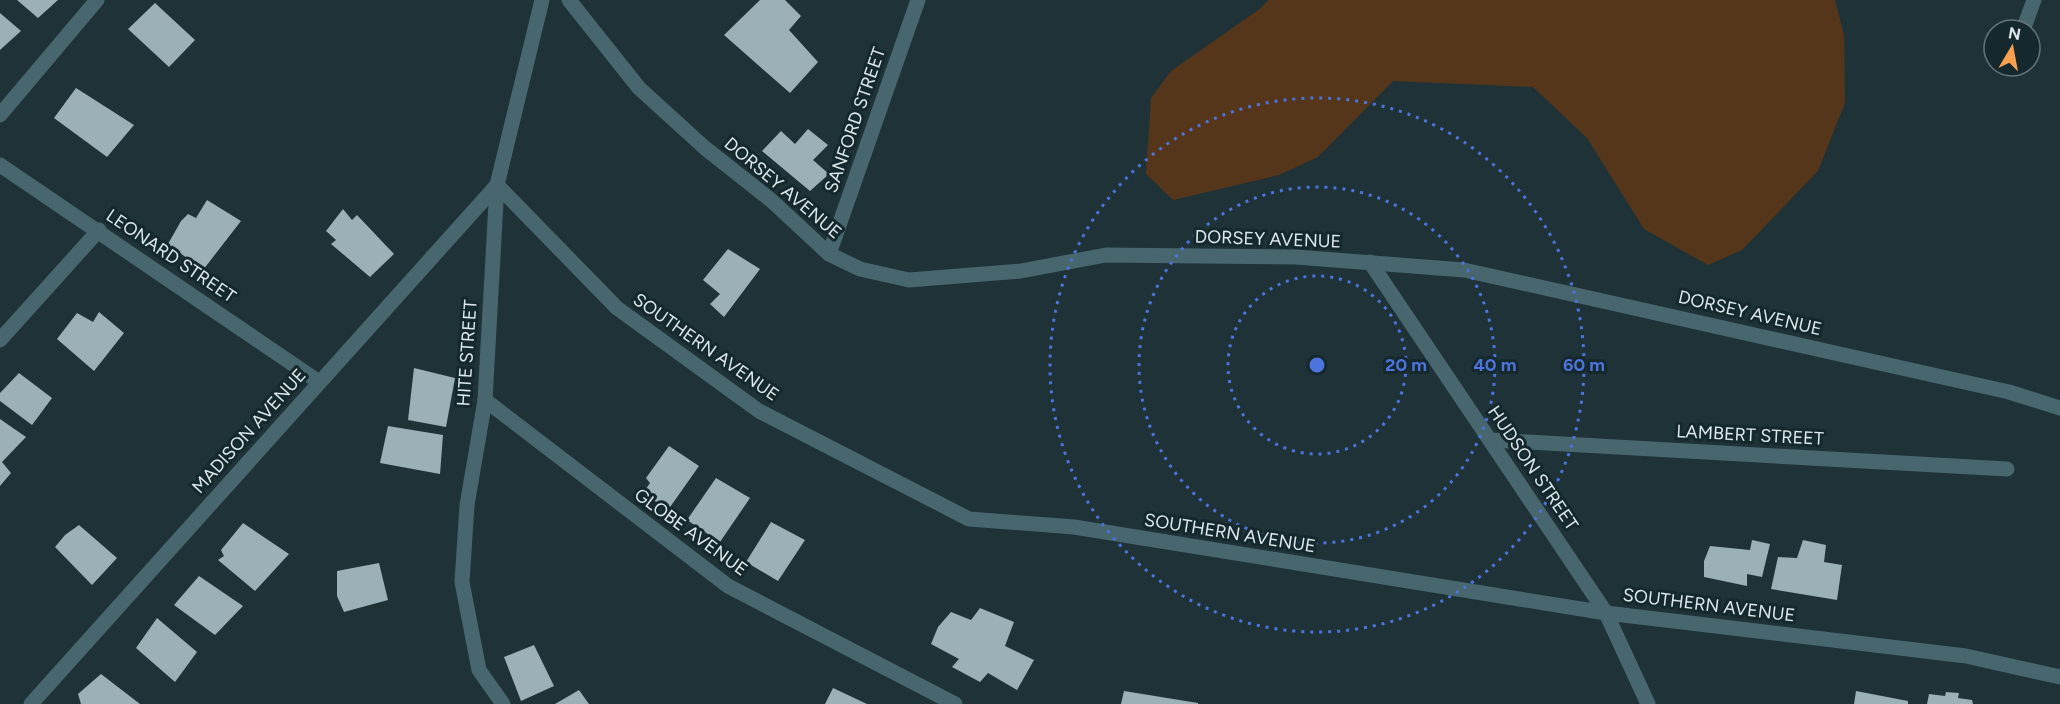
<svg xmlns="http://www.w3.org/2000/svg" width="2060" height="704" font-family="Figtree,sans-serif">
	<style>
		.green { fill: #56361a }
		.building { fill: #9bb0b7 }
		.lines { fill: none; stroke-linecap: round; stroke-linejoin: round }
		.minor { stroke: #47666e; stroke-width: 15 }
		.ring { fill: none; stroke: #4d74dd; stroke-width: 3; stroke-dasharray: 3 6 }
		.labels { text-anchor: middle; stroke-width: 6; stroke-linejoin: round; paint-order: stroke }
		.street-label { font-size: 18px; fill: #dde8ec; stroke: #15282d }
		.centre { fill: #4d74dd; stroke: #15282d; stroke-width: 3 }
		.ring-label { font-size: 18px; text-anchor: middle; font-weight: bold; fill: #4d74dd; stroke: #15282d; stroke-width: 6; stroke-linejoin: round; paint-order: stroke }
	</style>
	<rect width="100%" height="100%" fill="#1f3237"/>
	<path class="green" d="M1268 0H1835L1844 35 1845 103 1818 171 1742 250 1708 265 1644 229 1587 138 1533 87 1393 81 1318 157 1279 175 1173 200 1146 174 1151 98 1171 71 1261 8Z"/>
	<g class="building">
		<path d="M17 0H58L38 18Z"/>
		<path d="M760 0H785L801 16 789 30 818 62 790 93 724 35Z"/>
		<path d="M155 3 195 40 169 67 128 29Z"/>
		<path d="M0 13 21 31 0 50Z"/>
		<path d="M76 88 134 125 107 157 54 118Z"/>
		<path d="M808 129 828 145 813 160 829 174 810 191 762 151 781 131 795 144Z"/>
		<path d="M207 200 241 221 203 270 168 244 181 221 188 214 196 218Z"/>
		<path d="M343 209 352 220 357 215 394 254 370 277 331 244 336 240 326 231Z"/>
		<path d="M728 249 760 269 724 317 710 304 720 294 703 280Z"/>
		<path d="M99 312 124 333 94 371 57 339 77 313 93 322Z"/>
		<path d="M414 368 455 378 446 427 408 420Z"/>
		<path d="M19 373 52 398 32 425 0 401V393Z"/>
		<path d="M0 419 26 437 2 462 11 473 0 486Z"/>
		<path d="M388 426 443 435 440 474 380 463Z"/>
		<path d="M669 446 699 466 668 510 643 493 650 483 646 478Z"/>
		<path d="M716 478 750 498 720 542 687 520Z"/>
		<path d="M771 522 805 540 778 581 746 562Z"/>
		<path d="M243 523 289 554 255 591 218 560 224 556 221 550Z"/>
		<path d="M79 525 117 558 92 585 55 547 65 535Z"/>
		<path d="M1752 540 1770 544 1762 577 1747 574V586L1704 577V561L1710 546 1750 550Z"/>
		<path d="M1803 540 1826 545 1824 562 1842 565 1837 600 1771 589 1778 557 1797 558Z"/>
		<path d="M379 563 388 600 344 612 337 596V571Z"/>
		<path d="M199 576 243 606 215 635 174 605Z"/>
		<path d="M980 608 1014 622 1005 646 1034 660 1017 690 988 673 980 682 952 667 959 659 931 644 938 627 951 612 971 620Z"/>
		<path d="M157 618 197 652 175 682 136 648Z"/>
		<path d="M534 645 554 686 521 701 504 657Z"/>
		<path d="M101 674 140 704H81L78 694Z"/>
		<path d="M833 688 867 704H825Z"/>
		<path d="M579 690 589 704H555Z"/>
		<path d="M1124 691 1198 703V704H1121Z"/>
		<path d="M1856 691 1908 701V704H1854Z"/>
		<path d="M1946 692 1959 693 1958 698 1972 700 1973 704H1927L1929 694 1945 696Z"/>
	</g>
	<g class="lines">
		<g class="minor">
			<path d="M569 0 639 88 705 148 772 201 829 254 860 269 909 280 1021 271 1106 255 1296 257 1464 270 2009 392 2060 408"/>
			<path d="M2023 30 2034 0"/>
			<path d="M0 115 97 0"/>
			<path d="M0 165 319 382"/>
			<path d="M829 254 918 0"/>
			<path d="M1370 262 1606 613 1648 704"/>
			<path d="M0 340 99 230"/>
			<path d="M485 400 728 586 955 704"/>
			<path d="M1491 440 2007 469"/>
			<path d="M31 704 497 185 617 308 759 411 969 519 1074 527 1606 613 1966 656 2060 677"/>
			<path d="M503 704 479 670 462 582 467 505 485 400 497 185 542 0"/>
		</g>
	</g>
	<g class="ring">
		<circle cx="1317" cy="365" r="89"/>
		<circle cx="1317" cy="365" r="178"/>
		<circle cx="1317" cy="365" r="267"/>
	</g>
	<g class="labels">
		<g class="street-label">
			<text transform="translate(855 120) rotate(-71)" y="6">SANFORD STREET</text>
			<text transform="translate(783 188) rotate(40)" y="6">DORSEY AVENUE</text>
			<text transform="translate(1268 239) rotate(2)" y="6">DORSEY AVENUE</text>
			<text transform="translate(171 256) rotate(34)" y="6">LEONARD STREET</text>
			<text transform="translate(1750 313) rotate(13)" y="6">DORSEY AVENUE</text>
			<text transform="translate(706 347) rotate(35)" y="6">SOUTHERN AVENUE</text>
			<text transform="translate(467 353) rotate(-86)" y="6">HITE STREET</text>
			<text transform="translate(249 431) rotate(-48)" y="6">MADISON AVENUE</text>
			<text transform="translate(1750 435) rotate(3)" y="6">LAMBERT STREET</text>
			<text transform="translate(1533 468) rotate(56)" y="6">HUDSON STREET</text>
			<text transform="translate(691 532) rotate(36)" y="6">GLOBE AVENUE</text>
			<text transform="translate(1230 533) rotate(9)" y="6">SOUTHERN AVENUE</text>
			<text transform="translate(1709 605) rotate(7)" y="6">SOUTHERN AVENUE</text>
		</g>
	</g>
	<circle cx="1317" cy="365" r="9" class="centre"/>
	<g class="ring-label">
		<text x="1406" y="371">20 m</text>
		<text x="1495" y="371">40 m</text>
		<text x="1584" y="371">60 m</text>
	</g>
	<g transform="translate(2012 48) rotate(10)"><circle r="28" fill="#15282d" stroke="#657579" stroke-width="1.5"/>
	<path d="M0-4.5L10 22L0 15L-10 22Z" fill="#f9a04d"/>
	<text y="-9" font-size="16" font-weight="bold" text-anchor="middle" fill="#dde8ec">N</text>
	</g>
</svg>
